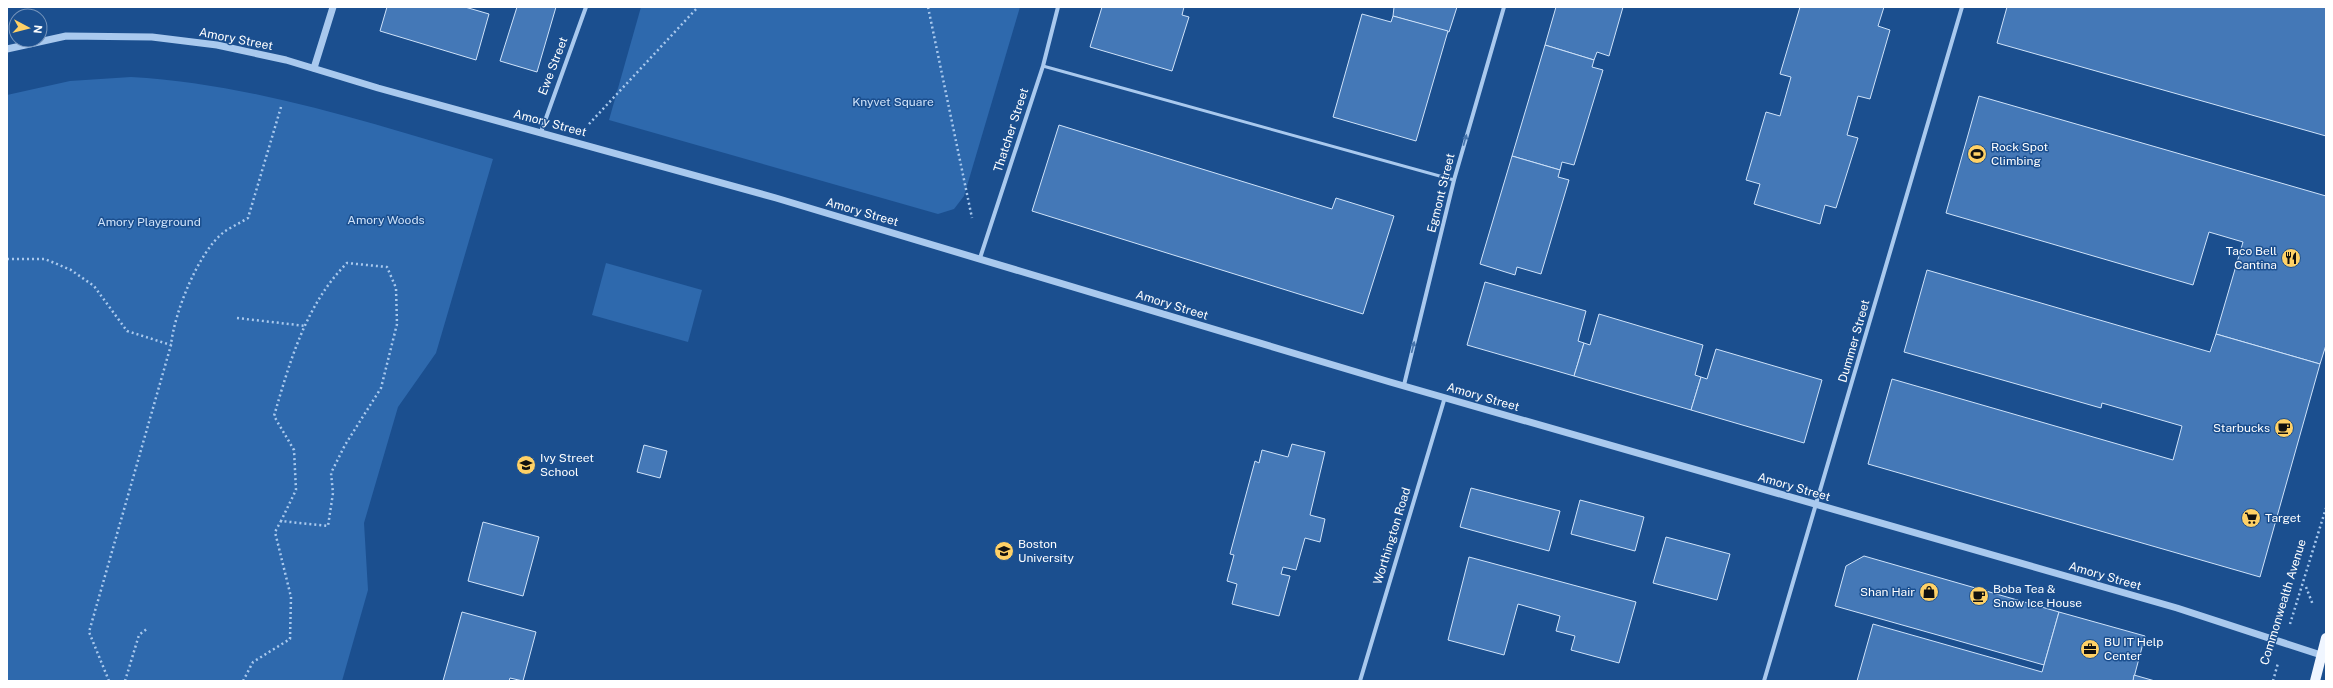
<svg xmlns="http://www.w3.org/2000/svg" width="2333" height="688" font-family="'Public Sans',sans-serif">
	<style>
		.green { fill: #2e69ad }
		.building { fill: #4478b7; stroke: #cfe3fa }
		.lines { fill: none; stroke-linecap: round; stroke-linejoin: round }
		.path { stroke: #a9c9ee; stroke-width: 2.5; stroke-dasharray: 2 3; stroke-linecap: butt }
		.service { stroke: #a9c9ee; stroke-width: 3 }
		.minor { stroke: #a9c9ee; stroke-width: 4 }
		.tertiary { stroke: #a9c9ee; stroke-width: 7 }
		.primary { stroke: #f0f6ff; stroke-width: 10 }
		.oneway { fill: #4674ac }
		.labels { text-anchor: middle; stroke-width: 3; stroke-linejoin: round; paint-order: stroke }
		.street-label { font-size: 12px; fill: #fff; stroke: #1b4f8f }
		.park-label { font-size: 12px; fill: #cfe3fa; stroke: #1b4f8f }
		.poi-label { font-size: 12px; fill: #fff; stroke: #1b4f8f; text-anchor: start }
	</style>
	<rect width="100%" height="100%" fill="#1b4f8f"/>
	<g class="green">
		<path d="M641 7H1020L964 196 954 209 938 214 609 120Z"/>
		<path d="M131 77C255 84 375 125 493 159L436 353 398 407 364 523 368 590 342 681H7V95L70 81Z"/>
		<path d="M606 263 702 290 688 342 592 315Z"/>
	</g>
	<g class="building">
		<path d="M387 7H465L489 14 476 60 380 31Z"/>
		<path d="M517 7H556L537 72 500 61Z"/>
		<path d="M1102 7H1184L1182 15 1189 17 1172 71 1090 47Z"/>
		<path d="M1394 7H1457L1449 32 1393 16Z"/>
		<path d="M1556 7H1623L1609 56 1597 52 1594 60 1545 45Z"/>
		<path d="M1800 7H1884L1878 26 1890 30 1870 99 1858 96 1847 135 1858 138 1836 208 1825 205 1820 224 1754 204 1760 184 1746 180 1766 112 1780 116 1791 77 1780 74Z"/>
		<path d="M2007 7H2326V136L1997 43Z"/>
		<path d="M1362 14 1391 22 1393 16 1448 31 1416 141 1333 117Z"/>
		<path d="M1545 45 1594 60 1592 67 1603 70 1574 165 1562 162 1560 170 1512 156Z"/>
		<path d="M1979 96 2326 196V345L2320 364 2216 334 2243 242 2209 232 2193 285 1946 213Z"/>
		<path d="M1059 125 1332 209 1336 198 1394 216 1363 314 1032 211Z"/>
		<path d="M1512 156 1560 170 1558 177 1569 180 1541 274 1517 267 1515 275 1480 264Z"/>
		<path d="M1927 270 2210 352 2216 334 2320 364 2260 577 1868 464 1892 379 2173 460 2182 426 2102 403 2101 408 1904 352Z"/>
		<path d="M1485 282 1586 311 1578 341 1584 343 1574 376 1467 345Z"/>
		<path d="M1599 314 1703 345 1695 375 1701 377 1691 410 1574 376 1584 343 1590 345Z"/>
		<path d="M1716 349 1822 380 1804 443 1691 410 1701 377 1707 379Z"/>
		<path d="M1292 444 1325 452 1310 515 1325 519 1320 542 1305 538 1296 570 1283 567 1281 574 1290 576 1279 616 1232 604 1237 584 1227 581 1234 555 1230 554 1255 461 1259 463 1262 450 1288 457Z"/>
		<path d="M644 445 667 451 660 478 637 472Z"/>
		<path d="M1471 488 1560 511 1549 551 1460 527Z"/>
		<path d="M1580 500 1644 517 1635 551 1571 534Z"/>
		<path d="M483 522 539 537 523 596 468 581Z"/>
		<path d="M1666 537 1730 554 1717 600 1653 583Z"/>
		<path d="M1864 556 2059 612 2044 665 1835 606 1846 566Z"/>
		<path d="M1469 557 1636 602 1619 663 1571 650 1575 636 1556 631 1560 616 1518 604 1504 655 1448 640Z"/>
		<path d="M462 612 536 632 523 681 510 678 509 681H443Z"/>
		<path d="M2059 612 2145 636 2133 681H1857L1873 624 2042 672Z"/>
		<path d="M2134 675 2155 681H2133Z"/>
	</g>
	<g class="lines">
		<g class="path">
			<path d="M928 7 972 218"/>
			<path d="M589 124 698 7"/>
			<path d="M7 259H45L71 270 94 286 127 331 171 345"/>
			<path d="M237 318 306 326"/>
			<path d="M2306 587 2313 605"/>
			<path d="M2290 624 2326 508"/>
			<path d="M109 681 89 632 171 345C174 314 198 252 224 232 231 227 240 223 248 218L281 107"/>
			<path d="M125 681 139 635 148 628"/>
			<path d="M243 681 253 662 290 639 291 597 275 532 281 521 328 526 333 493 331 473 345 445 381 388 397 324 396 288 387 267 347 263C306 304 290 361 274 416L294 450 296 490 281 521"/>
			<path d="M2273 681 2278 663"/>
		</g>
		<path class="service" d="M1043 66 1454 180"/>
		<g class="minor">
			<path d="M541 132 586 7"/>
			<path d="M980 258 1043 66 1058 7"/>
			<path d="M1404 385 1454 180 1504 7"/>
			<path d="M1360 681 1445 397"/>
			<path d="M1764 681 1962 7"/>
		</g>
		<g class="tertiary">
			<path d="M7 49 66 36 152 37 217 45 286 60 378 88 776 198 1390 382 2177 608 2321 655"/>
			<path d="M314 68 333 7"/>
		</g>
		<path class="primary" d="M2315 681 2326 638"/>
	</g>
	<defs><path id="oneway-solid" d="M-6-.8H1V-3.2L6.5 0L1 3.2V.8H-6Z"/></defs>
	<g class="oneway">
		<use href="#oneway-solid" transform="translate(1465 140) rotate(-74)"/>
		<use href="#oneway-solid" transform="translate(1413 347) rotate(-76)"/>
	</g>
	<defs>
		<g id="stadium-disc" transform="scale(1)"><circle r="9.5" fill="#ffd166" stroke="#1b4f8f"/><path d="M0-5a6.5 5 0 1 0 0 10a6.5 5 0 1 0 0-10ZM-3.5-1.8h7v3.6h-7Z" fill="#111"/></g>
		<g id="restaurant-disc" transform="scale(1)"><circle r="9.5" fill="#ffd166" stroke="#1b4f8f"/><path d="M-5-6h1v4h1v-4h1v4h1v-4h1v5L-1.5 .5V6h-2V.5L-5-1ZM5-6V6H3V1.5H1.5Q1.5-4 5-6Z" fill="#111"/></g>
		<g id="cafe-disc" transform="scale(1)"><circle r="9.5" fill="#ffd166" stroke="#1b4f8f"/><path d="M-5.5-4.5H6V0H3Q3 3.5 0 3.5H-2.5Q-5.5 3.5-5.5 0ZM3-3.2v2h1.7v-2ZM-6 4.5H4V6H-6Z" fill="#111"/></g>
		<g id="school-disc" transform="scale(1)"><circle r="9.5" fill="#ffd166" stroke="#1b4f8f"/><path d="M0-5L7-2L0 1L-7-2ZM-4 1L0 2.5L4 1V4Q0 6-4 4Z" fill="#111"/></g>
		<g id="supermarket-disc" transform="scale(1)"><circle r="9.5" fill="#ffd166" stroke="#1b4f8f"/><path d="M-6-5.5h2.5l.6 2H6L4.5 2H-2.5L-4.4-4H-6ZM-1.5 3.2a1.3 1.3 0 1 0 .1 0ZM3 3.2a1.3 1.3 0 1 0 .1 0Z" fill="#111"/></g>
		<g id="university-disc" transform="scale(1)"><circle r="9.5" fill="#ffd166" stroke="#1b4f8f"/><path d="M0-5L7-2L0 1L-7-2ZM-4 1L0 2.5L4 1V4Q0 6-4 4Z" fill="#111"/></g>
		<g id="shop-disc" transform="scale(1)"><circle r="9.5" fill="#ffd166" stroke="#1b4f8f"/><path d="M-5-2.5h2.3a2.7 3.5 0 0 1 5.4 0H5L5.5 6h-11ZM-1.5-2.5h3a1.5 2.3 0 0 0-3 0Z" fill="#111"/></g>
		<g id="office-disc" transform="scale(1)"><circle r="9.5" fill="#ffd166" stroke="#1b4f8f"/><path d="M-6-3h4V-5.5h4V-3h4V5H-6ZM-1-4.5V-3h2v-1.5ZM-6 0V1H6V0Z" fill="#111"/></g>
	</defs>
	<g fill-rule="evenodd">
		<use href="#stadium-disc" x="1977" y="154"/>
		<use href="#restaurant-disc" x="2291" y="258"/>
		<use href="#cafe-disc" x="2284" y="428"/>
		<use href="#school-disc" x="526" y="465"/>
		<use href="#supermarket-disc" x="2251" y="518"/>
		<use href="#university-disc" x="1004" y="551"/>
		<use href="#shop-disc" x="1929" y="592"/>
		<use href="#cafe-disc" x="1979" y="596"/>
		<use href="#office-disc" x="2090" y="649"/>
	</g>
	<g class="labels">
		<g class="street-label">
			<text transform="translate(236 39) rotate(11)" y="4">Amory Street</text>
			<text transform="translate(553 66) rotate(-69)" y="4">Ewe Street</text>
			<text transform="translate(550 123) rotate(15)" y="4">Amory Street</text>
			<text transform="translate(1011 130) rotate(-72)" y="4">Thatcher Street</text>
			<text transform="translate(1441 193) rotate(-76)" y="4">Egmont Street</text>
			<text transform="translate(862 212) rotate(16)" y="4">Amory Street</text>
			<text transform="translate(1172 305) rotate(17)" y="4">Amory Street</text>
			<text transform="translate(1854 341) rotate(-74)" y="4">Dummer Street</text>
			<text transform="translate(1483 397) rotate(16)" y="4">Amory Street</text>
			<text transform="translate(1794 487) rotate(16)" y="4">Amory Street</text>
			<text transform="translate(1392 536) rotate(-73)" y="4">Worthington Road</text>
			<text transform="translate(2105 576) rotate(16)" y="4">Amory Street</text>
			<text transform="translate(2283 602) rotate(-73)" y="4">Commonwealth Avenue</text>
		</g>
		<g class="park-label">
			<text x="893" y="106">Knyvet Square</text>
			<text x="386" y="224">Amory Woods</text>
			<text x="149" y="226">Amory Playground</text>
		</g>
		<g class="poi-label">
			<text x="1991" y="151">Rock Spot<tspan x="1991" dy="14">Climbing</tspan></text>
			<text x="2277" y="255" text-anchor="end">Taco Bell<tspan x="2277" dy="14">Cantina</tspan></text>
			<text x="2270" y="432" text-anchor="end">Starbucks</text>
			<text x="540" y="462">Ivy Street<tspan x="540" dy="14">School</tspan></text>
			<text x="2265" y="522">Target</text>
			<text x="1018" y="548">Boston<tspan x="1018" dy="14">University</tspan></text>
			<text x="1993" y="593">Boba Tea &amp;<tspan x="1993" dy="14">Snow Ice House</tspan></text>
			<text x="1915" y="596" text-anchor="end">Shan Hair</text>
			<text x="2104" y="646">BU IT Help<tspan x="2104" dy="14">Center</tspan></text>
		</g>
	</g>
	<rect width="2333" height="688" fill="none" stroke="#ffffff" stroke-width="16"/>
	<g transform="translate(28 28) rotate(97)"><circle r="19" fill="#1b4f8f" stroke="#7695bc"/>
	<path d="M0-3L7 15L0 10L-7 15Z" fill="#ffd166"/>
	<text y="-6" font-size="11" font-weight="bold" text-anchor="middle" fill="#ffffff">N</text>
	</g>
</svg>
